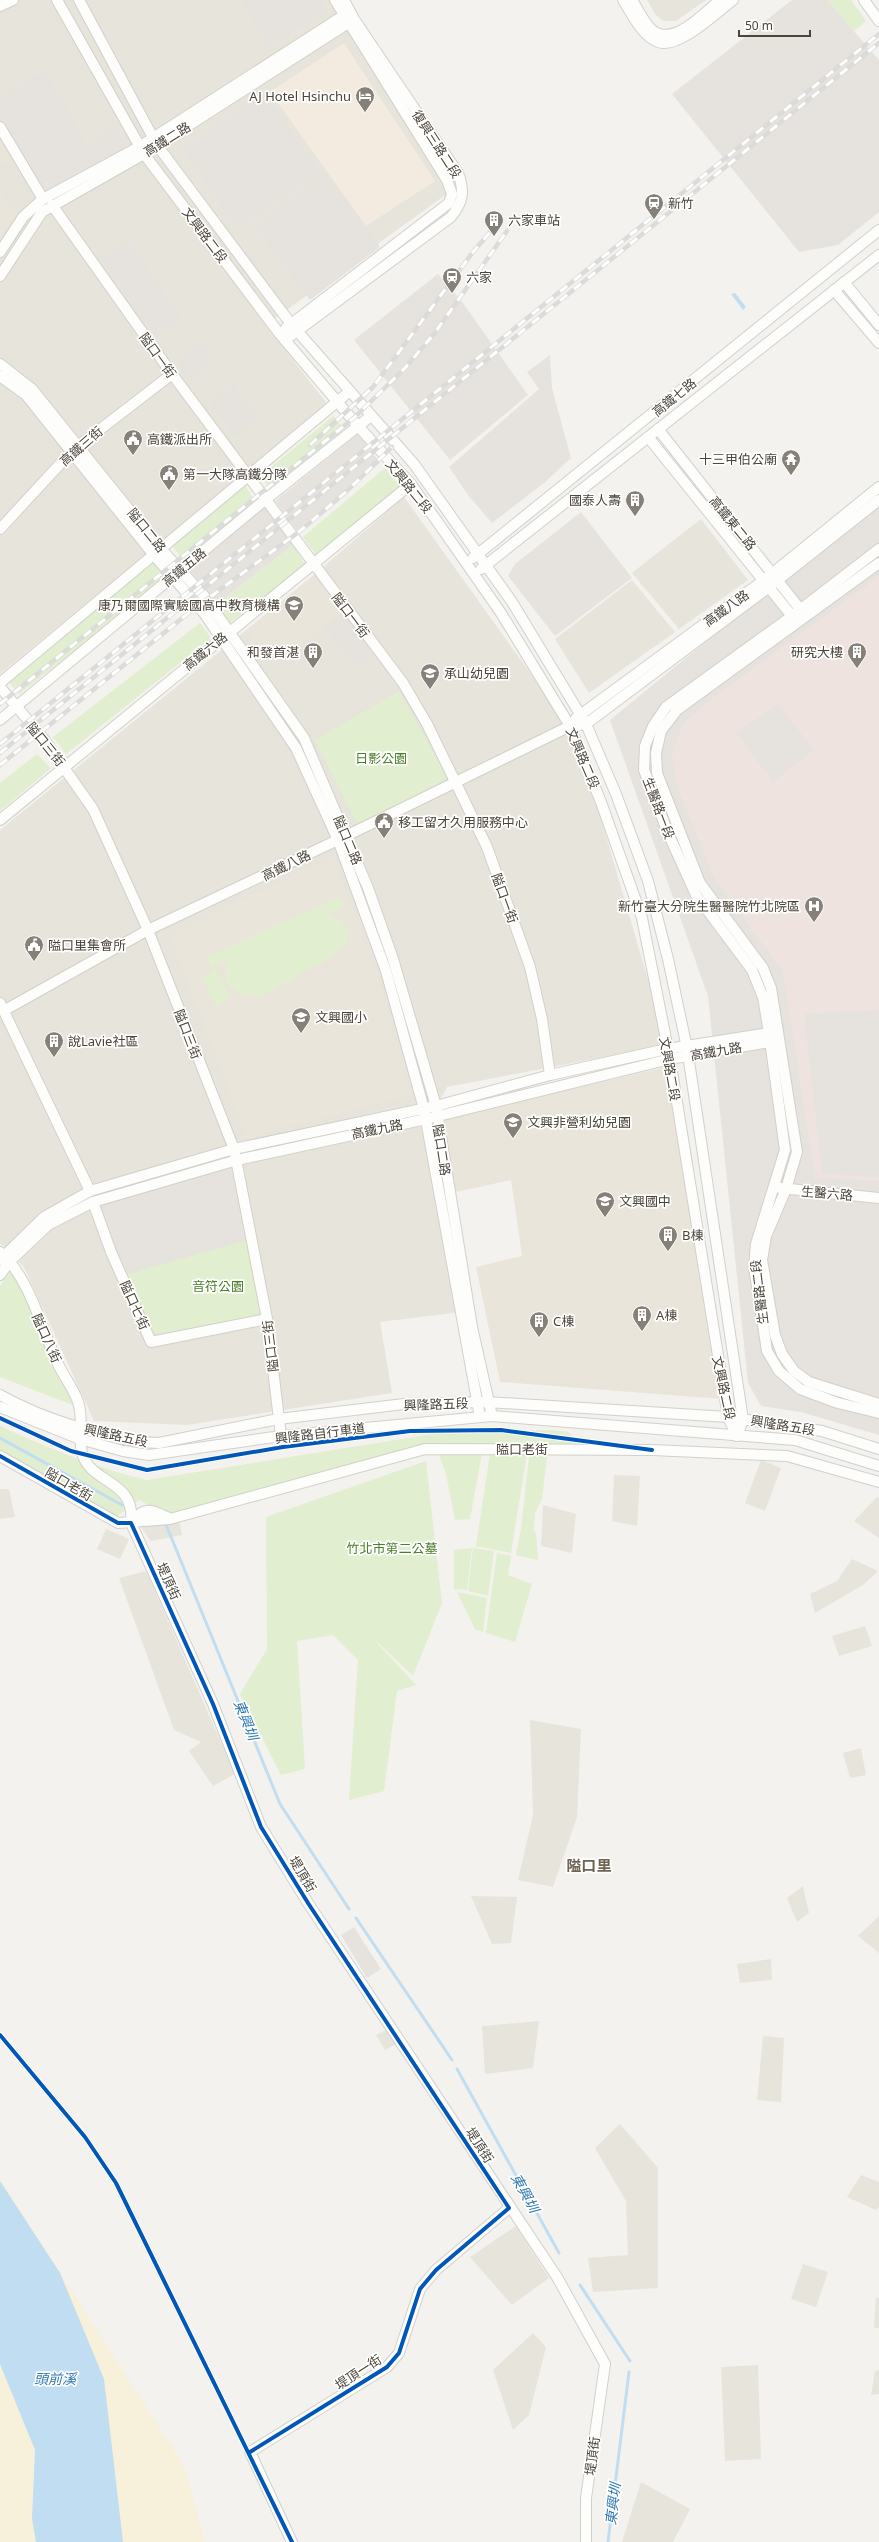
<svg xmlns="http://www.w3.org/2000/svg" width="879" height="2542" font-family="'Noto Sans','Noto Sans TC',sans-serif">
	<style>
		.residential { fill: #e7e4dc }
		.commercial { fill: #f3ebdf }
		.industrial { fill: #e6e2de }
		.education { fill: #eae5da }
		.medical { fill: #eee3df }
		.green { fill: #e1eecf }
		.sand { fill: #f7f0da }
		.parking { fill: #e6e3df }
		.water { fill: #c0ddf1 }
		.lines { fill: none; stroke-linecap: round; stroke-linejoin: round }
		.stream { stroke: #c0ddf1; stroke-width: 3 }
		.minor-casing { stroke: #d2d0cb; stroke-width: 12 }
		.minor { stroke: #fdfdfc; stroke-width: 10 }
		.rail-casing { stroke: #dbdbda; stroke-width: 4.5 }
		.rail { stroke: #fff; stroke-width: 3; stroke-dasharray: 9; stroke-linecap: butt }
		.cycleway-casing { stroke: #fff; stroke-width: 6 }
		.cycleway { stroke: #0057b8; stroke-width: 4 }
		.labels { text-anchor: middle; stroke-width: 3.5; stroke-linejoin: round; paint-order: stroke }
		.poi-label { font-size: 13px; fill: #4b4439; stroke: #fff; text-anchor: start }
		.street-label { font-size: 13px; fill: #4b4439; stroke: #fff }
		.park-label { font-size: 13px; fill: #4a7f2a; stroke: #fff }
		.water-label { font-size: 14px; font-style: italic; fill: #2e7ab2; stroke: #fff }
		.quarter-label { font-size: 15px; font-weight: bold; fill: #6e6250; stroke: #fff }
	</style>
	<rect width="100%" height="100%" fill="#f4f2ee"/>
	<g class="residential">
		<path d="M0 0H331L448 193 266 325 328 405 0 674Z"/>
		<path d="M647 0H706L676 21H663L655 14Z"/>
		<path d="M404 497 578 740 667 1045 447 1087 426 1126 461 1312 380 1322 392 1393 187 1425 94 1421 25 1269 7 1248 0 1244V830L314 575Z"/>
		<path d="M701 519 748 580 679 629 632 573Z"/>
		<path d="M632 580 675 632 589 693 555 639Z"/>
		<path d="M761 1460 781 1468 765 1511 745 1503Z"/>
		<path d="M614 1475 640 1476 637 1526 612 1521Z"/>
		<path d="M0 1489H9L15 1517 0 1519Z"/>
		<path d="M877 1497 879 1498V1538L854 1521Z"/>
		<path d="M543 1505 576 1514 572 1553 541 1546Z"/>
		<path d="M179 1519 182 1535 151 1541 140 1526Z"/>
		<path d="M106 1529 129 1539 120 1559 97 1549Z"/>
		<path d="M852 1559 878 1571 863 1585 815 1613 810 1594 837 1581Z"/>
		<path d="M146 1571 235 1774 213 1786 189 1751 201 1742 174 1730 119 1578Z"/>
		<path d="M865 1626 872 1646 839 1656 832 1636Z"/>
		<path d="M530 1720 581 1729 577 1817 553 1887 518 1880 533 1815Z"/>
		<path d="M861 1748 866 1775 850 1778 843 1753Z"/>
		<path d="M803 1886 809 1913 797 1922 787 1898Z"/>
		<path d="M471 1896 517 1897 511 1943 492 1944Z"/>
		<path d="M879 1916V1953L858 1936Z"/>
		<path d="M771 1959 772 1980 740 1983 737 1964Z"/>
		<path d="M539 2021 533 2068 485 2074 482 2026Z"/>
		<path d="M388 2029 396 2044 385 2050 376 2035Z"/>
		<path d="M763 2036 784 2038 781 2102 757 2100Z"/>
		<path d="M620 2124 658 2168V2288L593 2292 588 2258 628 2255 626 2201 595 2148Z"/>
		<path d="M861 2175 879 2182V2207L876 2210 847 2197Z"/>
		<path d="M516 2226 549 2278 512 2305 470 2257Z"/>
		<path d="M803 2264 828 2272 816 2307 791 2299Z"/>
		<path d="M876 2298H879V2328H874Z"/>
		<path d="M533 2333 546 2347 529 2415 513 2430 493 2370Z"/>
		<path d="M758 2365 761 2459 725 2461 721 2367Z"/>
		<path d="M879 2370V2394L871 2395 875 2371Z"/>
		<path d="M641 2482 690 2509 673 2542H622Z"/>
	</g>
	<path class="commercial" d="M344 43 435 181 366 226 270 92Z"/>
	<g class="industrial">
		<path d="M240 0H321L327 11 268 46Z"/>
		<path d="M265 93 321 173 236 228 183 149Z"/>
		<path d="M879 500V1435L801 1412 761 1406 748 1383 708 996 610 720Z"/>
		<path d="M354 1927 381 1969 367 1978 341 1935Z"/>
	</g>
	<g class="education">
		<path d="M0 134 15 158 0 166Z"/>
		<path d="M0 192 17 211 0 239Z"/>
		<path d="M314 575 344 613 272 664 247 630Z"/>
		<path d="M333 857 377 973 412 1095 247 1137 169 934Z"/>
		<path d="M670 1066 722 1399 500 1382 476 1267 522 1256 511 1180 456 1192 437 1115 572 1089Z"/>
	</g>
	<path class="medical" d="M879 576V1181L815 1178 783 971 713 876 676 783 672 752 683 724 706 703Z"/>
	<g class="green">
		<path d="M827 0H851L866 21 854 31Z"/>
		<path d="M333 416 344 429 271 489 260 476Z"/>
		<path d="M385 468 400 487 316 555 303 537Z"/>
		<path d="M245 485 255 501 183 560 172 545Z"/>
		<path d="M293 545 306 566 230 623 217 604Z"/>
		<path d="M152 562 166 579 19 694 9 682Z"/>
		<path d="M200 623 211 638 66 754 53 737Z"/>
		<path d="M399 691 448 778 358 825 315 740Z"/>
		<path d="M37 754 51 768 0 811V783Z"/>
		<path d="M339 897 344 907 328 914C342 919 354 929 344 946 335 959 314 966 300 974 288 980 274 991 260 995 247 999 225 989 225 974 225 970 228 964 229 959L211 968 207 957Z"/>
		<path d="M217 969 230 999 215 1006 202 976Z"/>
		<path d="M247 1240 264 1315 154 1334 127 1274Z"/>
		<path d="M12 1269 80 1408 0 1377V1286Z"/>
		<path d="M0 1426C51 1449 92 1467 147 1480L433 1434 552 1430 569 1432 576 1442 574 1445 423 1446 169 1516 139 1500 117 1516 0 1451Z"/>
		<path d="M436 1447 483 1448 470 1519 455 1520 446 1474Z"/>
		<path d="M491 1447H528L511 1553 476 1546Z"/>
		<path d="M530 1448 548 1449 542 1499 535 1513 534 1532 536 1533 538 1560 516 1555 521 1529Z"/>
		<path d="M426 1461 442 1603 413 1676 369 1634 416 1685 397 1691 384 1791 349 1800 358 1660 333 1635 297 1641 305 1769 281 1775 240 1694 267 1649 266 1517Z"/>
		<path d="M472 1548 467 1590 454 1589V1550Z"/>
		<path d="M473 1548 494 1551 488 1596 468 1591Z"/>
		<path d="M497 1553 511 1556 508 1575 532 1584 515 1642 486 1633Z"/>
		<path d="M457 1592 487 1598 483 1632 475 1629Z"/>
	</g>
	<path class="sand" d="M0 2179 184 2466 205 2542H0Z"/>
	<g class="parking">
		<path d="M792 0H827L879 60V212L838 245 799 252 672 94Z"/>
		<path d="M45 70 87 146 101 138 100 135 113 127 119 135 126 131 129 137 121 152 55 188 43 190 35 181 0 118V99Z"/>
		<path d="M326 174 380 247 310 300 254 225Z"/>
		<path d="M128 241 181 318 156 336 102 259Z"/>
		<path d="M438 274 463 303 528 395 450 460 354 340Z"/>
		<path d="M201 344 214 361 190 379 177 362Z"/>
		<path d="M550 355 552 388 571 458 544 483 492 523 468 495 449 467 539 389 527 372Z"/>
		<path d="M234 384 259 418 235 437 209 403Z"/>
		<path d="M358 434 380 463 297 530 275 501Z"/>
		<path d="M265 507 293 545 217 604 188 569Z"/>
		<path d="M581 512 632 578 555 636 508 576 515 564Z"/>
		<path d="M344 613 373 653 355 667 323 625Z"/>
		<path d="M778 704 814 750 773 782 736 733Z"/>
		<path d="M879 1010V1177L822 1174 804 1014Z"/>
		<path d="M769 1132 770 1142 727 1148 726 1139Z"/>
		<path d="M231 1163 247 1240 127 1274 98 1206Z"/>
	</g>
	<g class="water">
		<path d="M735 293 746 307 743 310 731 294Z"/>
		<path d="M0 2181 60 2273 104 2379 123 2542H36L32 2519 35 2450 0 2364Z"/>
	</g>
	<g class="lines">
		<g class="stream">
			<path d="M0 1438 122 1505"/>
			<path d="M165 1522 280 1804 349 1909"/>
			<path d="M356 1918 452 2060"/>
			<path d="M457 2069 559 2253"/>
			<path d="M580 2285 630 2361"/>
			<path d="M608 2542 629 2372"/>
		</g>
		<g class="minor-casing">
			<g id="minor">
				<path d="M57 0 144 154 279 333 357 425 411 484 501 613 570 726 601 802 642 918 670 1059 728 1417 737 1436"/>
				<path d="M79 0 157 145 291 324 414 464 512 602 586 724 616 794 648 881 668 959 687 1048 743 1420 737 1436"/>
				<path d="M623 0C632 14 642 36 658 42 678 50 717 12 733 0"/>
				<path d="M632 0C638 9 643 21 651 29 672 49 704 13 720 0"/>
				<path d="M864 0 879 21"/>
				<path d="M0 6 13 0"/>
				<path d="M0 127 43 199"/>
				<path d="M52 205 172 374 403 683 427 724 487 847 530 967 542 1019 550 1075"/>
				<path d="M0 252 23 217 43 199 139 147 349 12"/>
				<path d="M0 276 42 212 144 154 353 20"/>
				<path d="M844 282 879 325"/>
				<path d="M834 290 879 343"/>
				<path d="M286 328 449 203 452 194 447 180 335 0"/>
				<path d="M285 340 451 217C463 202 465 192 458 173L354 19 344 0"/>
				<path d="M0 364 32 389 160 548 204 596 304 738 368 888 393 959 436 1106 472 1327 492 1416"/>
				<path d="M0 376 26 395 153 554 204 613 296 748 338 840 386 971 424 1109 480 1417"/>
				<path d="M658 429 804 614"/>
				<path d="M648 437 796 621"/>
				<path d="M0 529 72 451 172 374"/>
				<path d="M879 549 792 616 666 707 653 726 645 746 644 770 668 833 696 895 752 970 763 997 769 1033 785 1150 756 1244 754 1267 767 1351 779 1371 800 1389 838 1403 879 1413"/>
				<path d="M473 558 879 230"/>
				<path d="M879 563 677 710 661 731 656 753 657 773 700 883 763 968 771 988 797 1152 786 1189 766 1236 762 1260 775 1335 782 1354 794 1371 809 1382 879 1404"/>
				<path d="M481 569 879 255"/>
				<path d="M0 683 350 391"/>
				<path d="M0 687 43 738 93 809 148 930 234 1149 267 1319 281 1436"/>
				<path d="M576 718 764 580 879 487"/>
				<path d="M0 720 266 499 371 416"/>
				<path d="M0 820 411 484"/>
				<path d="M0 1003 90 1191"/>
				<path d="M5 1010 148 930 346 836 570 726 586 724 769 587 879 500"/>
				<path d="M780 1188 879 1198"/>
				<path d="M93 1202 111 1252 151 1342 267 1319"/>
				<path d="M0 1252C29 1276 42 1330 58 1364 64 1377 74 1389 78 1402 84 1419 78 1436 82 1453 91 1485 136 1479 131 1523L213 1704 261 1827 308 1903 557 2277 605 2364 586 2498V2542"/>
				<path d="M0 1260 44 1217 90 1191 234 1149 436 1106 550 1075 667 1049 775 1032"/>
				<path d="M0 1275 9 1262 48 1225 93 1202 237 1160 426 1119 670 1059 776 1041"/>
				<path d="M0 1395C41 1418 113 1442 159 1443L278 1419 404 1404 487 1402 728 1417 822 1431 879 1449"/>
				<path d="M0 1407 80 1439 123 1451 149 1455 281 1436 492 1416 795 1440 879 1466"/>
				<path d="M0 1456 118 1523 170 1519 425 1449 652 1450 787 1456 879 1482"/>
				<path d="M131 1523C145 1505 150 1510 169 1518"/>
				<path d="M292 2542 250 2452 387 2367 399 2353 420 2289 436 2270 509 2208"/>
			</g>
		</g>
		<use href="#minor" class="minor"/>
		<g class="rail-casing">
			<g id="rail">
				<path d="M310 445 373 387 473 252 498 223"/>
				<path d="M0 704 355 417 405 368 434 334 507 231"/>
				<path d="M0 744 879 34"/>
				<path d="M0 753 879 43"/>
				<path d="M0 765 191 611 300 531 347 491 392 447"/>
			</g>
		</g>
		<use href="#rail" class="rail"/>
		<g class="cycleway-casing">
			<g id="cycleway">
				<path d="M0 1418 71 1451 147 1470 283 1447 410 1431 501 1430 652 1450"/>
				<path d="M0 1456 118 1523H131L213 1704 261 1827 308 1903 509 2208 436 2270 420 2289 399 2353 387 2367 250 2452"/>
				<path d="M0 2035 85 2137 116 2183 292 2542"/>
			</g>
		</g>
		<use href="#cycleway" class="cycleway"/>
	</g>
	<defs>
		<g id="hotel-pin" transform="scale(1)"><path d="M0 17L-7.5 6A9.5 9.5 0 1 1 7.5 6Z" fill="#868178" stroke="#fff"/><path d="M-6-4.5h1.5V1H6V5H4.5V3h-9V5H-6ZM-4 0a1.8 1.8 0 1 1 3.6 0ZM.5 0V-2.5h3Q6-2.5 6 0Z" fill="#fff"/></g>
		<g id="station-pin" transform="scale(1)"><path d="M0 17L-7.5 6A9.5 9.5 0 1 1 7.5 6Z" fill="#868178" stroke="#fff"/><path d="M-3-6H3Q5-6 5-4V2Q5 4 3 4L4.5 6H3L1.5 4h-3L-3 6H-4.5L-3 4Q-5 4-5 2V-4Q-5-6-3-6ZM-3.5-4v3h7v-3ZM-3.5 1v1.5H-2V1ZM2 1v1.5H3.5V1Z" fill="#fff"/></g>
		<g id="building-pin" transform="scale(1)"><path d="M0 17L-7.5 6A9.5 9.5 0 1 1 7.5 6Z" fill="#868178" stroke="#fff"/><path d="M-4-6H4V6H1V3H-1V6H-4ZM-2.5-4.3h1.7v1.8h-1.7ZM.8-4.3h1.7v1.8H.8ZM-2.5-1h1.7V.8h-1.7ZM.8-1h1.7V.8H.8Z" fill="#fff"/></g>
		<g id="civic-pin" transform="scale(1)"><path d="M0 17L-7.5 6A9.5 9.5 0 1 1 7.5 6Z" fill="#868178" stroke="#fff"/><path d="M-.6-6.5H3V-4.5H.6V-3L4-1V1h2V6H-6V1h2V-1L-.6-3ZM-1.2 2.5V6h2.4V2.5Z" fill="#fff"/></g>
		<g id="temple-pin" transform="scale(1)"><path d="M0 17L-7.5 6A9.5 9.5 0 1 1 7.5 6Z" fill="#868178" stroke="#fff"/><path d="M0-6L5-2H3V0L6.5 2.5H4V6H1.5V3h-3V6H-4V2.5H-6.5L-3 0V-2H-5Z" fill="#fff"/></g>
		<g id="school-pin" transform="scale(1)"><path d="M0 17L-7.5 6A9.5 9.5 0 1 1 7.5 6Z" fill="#868178" stroke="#fff"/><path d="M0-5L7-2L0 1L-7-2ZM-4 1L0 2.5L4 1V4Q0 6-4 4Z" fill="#fff"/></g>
		<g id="hospital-pin" transform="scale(1)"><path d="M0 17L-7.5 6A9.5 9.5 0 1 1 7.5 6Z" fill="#868178" stroke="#fff"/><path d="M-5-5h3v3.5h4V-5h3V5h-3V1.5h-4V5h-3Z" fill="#fff"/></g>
	</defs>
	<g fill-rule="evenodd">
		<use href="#hotel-pin" x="365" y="96"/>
		<use href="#station-pin" x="654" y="203"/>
		<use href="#building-pin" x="494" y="220"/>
		<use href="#station-pin" x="452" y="277"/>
		<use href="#civic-pin" x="133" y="439"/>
		<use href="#temple-pin" x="791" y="459"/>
		<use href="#civic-pin" x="169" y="474"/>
		<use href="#building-pin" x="635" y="500"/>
		<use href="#school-pin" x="294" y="605"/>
		<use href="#building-pin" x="313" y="652"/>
		<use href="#building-pin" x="857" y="652"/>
		<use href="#school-pin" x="430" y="673"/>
		<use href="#civic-pin" x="384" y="822"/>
		<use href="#hospital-pin" x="814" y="906"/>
		<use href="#civic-pin" x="34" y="945"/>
		<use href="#school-pin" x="301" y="1017"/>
		<use href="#building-pin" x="54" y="1041"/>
		<use href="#school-pin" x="513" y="1122"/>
		<use href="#school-pin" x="605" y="1201"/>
		<use href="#building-pin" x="668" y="1235"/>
		<use href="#building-pin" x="642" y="1315"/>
		<use href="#building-pin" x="539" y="1321"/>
	</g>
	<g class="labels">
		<g class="poi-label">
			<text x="351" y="101" text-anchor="end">AJ Hotel Hsinchu</text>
			<text x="668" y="208">新竹</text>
			<text x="508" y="225">六家車站</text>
			<text x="466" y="282">六家</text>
			<text x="147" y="444">高鐵派出所</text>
			<text x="777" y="464" text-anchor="end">十三甲伯公廟</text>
			<text x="183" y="479">第一大隊高鐵分隊</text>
			<text x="621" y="505" text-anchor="end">國泰人壽</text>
			<text x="280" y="610" text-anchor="end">康乃爾國際實驗國高中教育機構</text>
			<text x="299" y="657" text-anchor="end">和發首湛</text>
			<text x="843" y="657" text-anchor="end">研究大樓</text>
			<text x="444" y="678">承山幼兒園</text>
			<text x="398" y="827">移工留才久用服務中心</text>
			<text x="800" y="911" text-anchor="end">新竹臺大分院生醫醫院竹北院區</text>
			<text x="48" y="950">隘口里集會所</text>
			<text x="315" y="1022">文興國小</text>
			<text x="68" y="1046">說Lavie社區</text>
			<text x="527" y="1127">文興非營利幼兒園</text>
			<text x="619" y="1206">文興國中</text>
			<text x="682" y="1240">B棟</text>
			<text x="656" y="1320">A棟</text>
			<text x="553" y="1326">C棟</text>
		</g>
		<g class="street-label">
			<text transform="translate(167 139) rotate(-32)" y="5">高鐵二路</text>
			<text transform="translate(437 144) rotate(57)" y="5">復興三路二段</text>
			<text transform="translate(205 235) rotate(53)" y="5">文興路二段</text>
			<text transform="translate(158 355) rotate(54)" y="5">隘口一街</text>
			<text transform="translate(674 397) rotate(-39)" y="5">高鐵七路</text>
			<text transform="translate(81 446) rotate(-41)" y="5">高鐵三街</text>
			<text transform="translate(409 486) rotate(51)" y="5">文興路二段</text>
			<text transform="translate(733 523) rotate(51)" y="5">高鐵東二路</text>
			<text transform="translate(147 530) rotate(51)" y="5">隘口二路</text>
			<text transform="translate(184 567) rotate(-40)" y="5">高鐵五路</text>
			<text transform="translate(726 608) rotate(-36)" y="5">高鐵八路</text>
			<text transform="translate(351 615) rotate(53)" y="5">隘口一街</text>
			<text transform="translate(205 651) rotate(-39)" y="5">高鐵六路</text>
			<text transform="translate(46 744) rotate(51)" y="5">隘口三街</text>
			<text transform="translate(583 758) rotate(67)" y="5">文興路二段</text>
			<text transform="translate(659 808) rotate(69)" y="5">生醫路一段</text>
			<text transform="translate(348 840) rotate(67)" y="5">隘口二路</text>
			<text transform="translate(286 865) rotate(-26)" y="5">高鐵八路</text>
			<text transform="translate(505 898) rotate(70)" y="5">隘口一街</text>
			<text transform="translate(188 1034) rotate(69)" y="5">隘口三街</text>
			<text transform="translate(716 1051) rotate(-10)" y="5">高鐵九路</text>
			<text transform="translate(670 1069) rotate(80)" y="5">文興路二段</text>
			<text transform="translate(377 1129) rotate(-12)" y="5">高鐵九路</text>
			<text transform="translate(442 1150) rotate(81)" y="5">隘口二路</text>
			<text transform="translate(827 1193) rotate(5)" y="5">生醫六路</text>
			<text transform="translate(759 1292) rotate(-97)" y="5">生醫路二段</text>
			<text transform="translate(135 1305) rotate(66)" y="5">隘口七街</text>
			<text transform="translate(47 1338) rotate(66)" y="5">隘口八街</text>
			<text transform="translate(270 1346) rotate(-97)" y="5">隘口三街</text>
			<text transform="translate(724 1388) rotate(78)" y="5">文興路二段</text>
			<text transform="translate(436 1404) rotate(-2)" y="5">興隆路五段</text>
			<text transform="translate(783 1425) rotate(9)" y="5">興隆路五段</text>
			<text transform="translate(320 1433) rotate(-7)" y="5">興隆路自行車道</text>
			<text transform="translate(116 1435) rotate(12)" y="5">興隆路五段</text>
			<text x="522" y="1454">隘口老街</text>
			<text transform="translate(69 1484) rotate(30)" y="5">隘口老街</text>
			<text transform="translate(169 1581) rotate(66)" y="5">堤頂街</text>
			<text transform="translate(303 1874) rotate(59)" y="5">堤頂街</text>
			<text transform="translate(480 2145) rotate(57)" y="5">堤頂街</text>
			<text transform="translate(358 2372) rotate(-33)" y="5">堤頂一街</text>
			<text transform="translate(592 2456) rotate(-82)" y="5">堤頂街</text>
		</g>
		<g class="park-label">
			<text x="381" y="763">日影公園</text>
			<text x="218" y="1291">音符公園</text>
			<text x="392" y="1553">竹北市第二公墓</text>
		</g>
		<g class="water-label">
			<text transform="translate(246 1720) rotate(68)" y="5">東興圳</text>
			<text transform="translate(525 2193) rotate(61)" y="5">東興圳</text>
			<text x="55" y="2384">頭前溪</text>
			<text transform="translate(613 2504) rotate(-83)" y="5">東興圳</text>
		</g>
		<g class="quarter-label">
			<text x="589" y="1871">隘口里</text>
		</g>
	</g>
	<path d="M739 30v6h71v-6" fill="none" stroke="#4b4439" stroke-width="2"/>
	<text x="745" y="30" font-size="12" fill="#4b4439" stroke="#ffffff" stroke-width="3" paint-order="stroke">50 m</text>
</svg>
